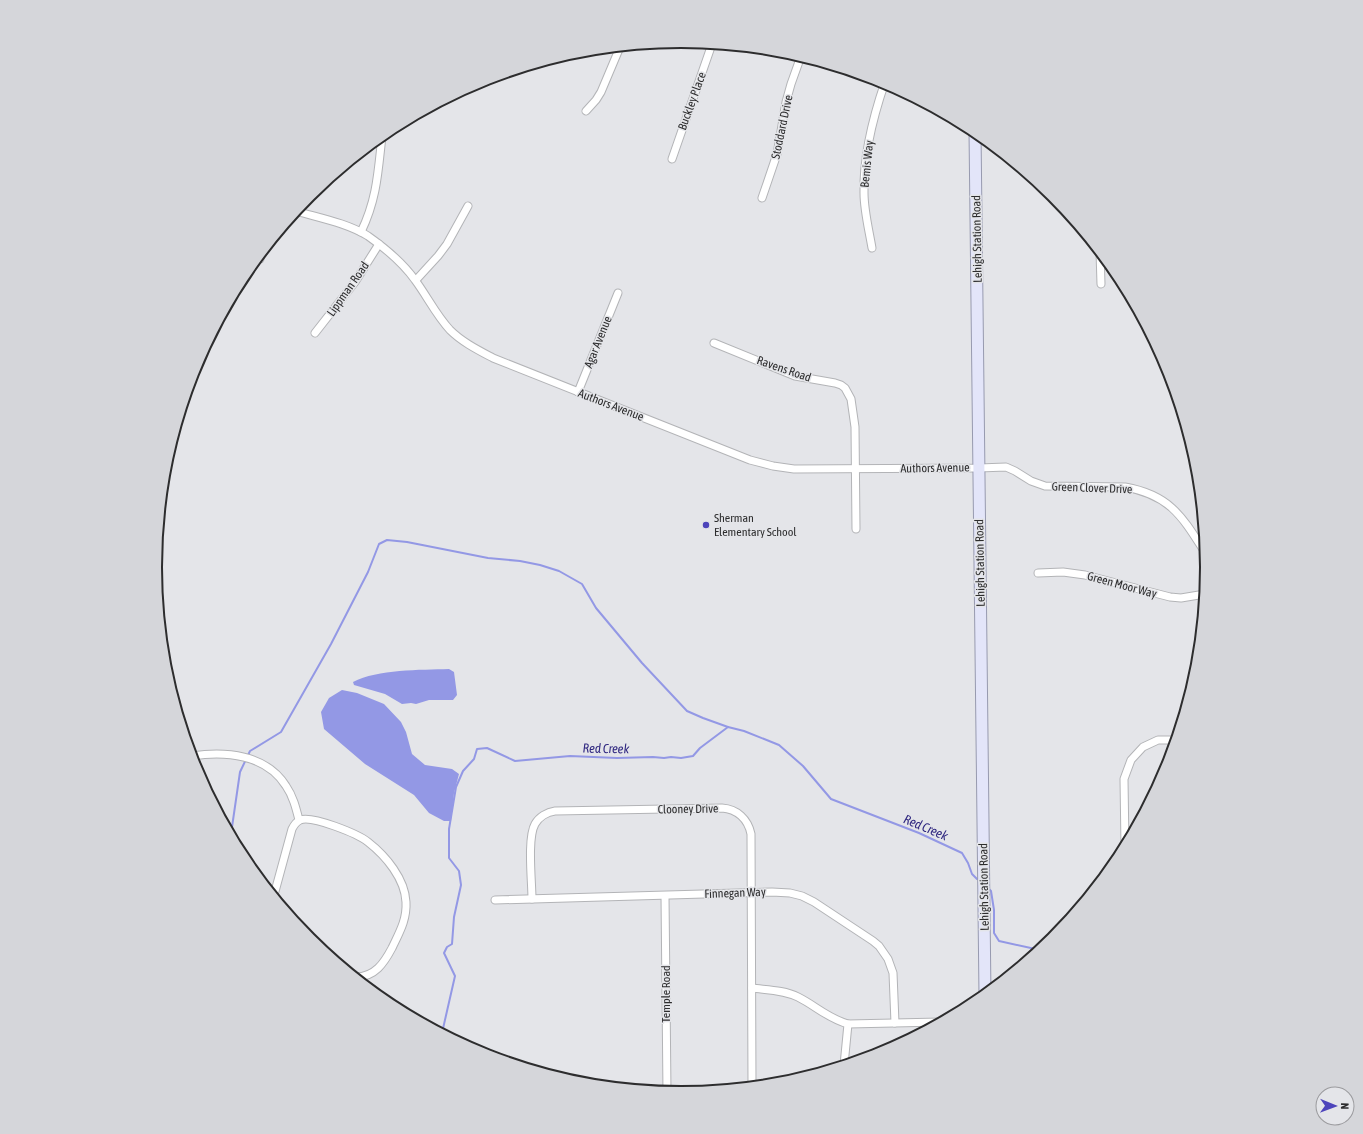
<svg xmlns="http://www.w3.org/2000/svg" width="1363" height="1134" font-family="'Asap Condensed',sans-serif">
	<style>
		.forest { fill: #9398e5 }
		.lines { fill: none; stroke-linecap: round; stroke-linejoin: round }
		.stream { stroke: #9398e5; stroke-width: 2 }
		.street-casing { stroke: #b3b4b7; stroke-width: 9 }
		.primary-casing { stroke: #979aaf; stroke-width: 13 }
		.street { stroke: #fff; stroke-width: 7 }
		.primary { stroke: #e3e5f9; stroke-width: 11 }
		.poi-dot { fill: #4d44bb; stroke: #e4e5e9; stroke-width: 1.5 }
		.labels { text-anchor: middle; stroke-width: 3; stroke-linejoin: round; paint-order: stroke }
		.street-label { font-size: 12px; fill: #2d2d2e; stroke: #e4e5e9 }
		.poi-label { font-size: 12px; fill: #2d2d2e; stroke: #e4e5e9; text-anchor: start }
		.water-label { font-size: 13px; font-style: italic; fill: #302880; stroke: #e4e5e9 }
		.rim { fill: none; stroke: #2d2d2e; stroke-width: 2 }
	</style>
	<rect width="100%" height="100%" fill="#e4e5e9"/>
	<g class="forest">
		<path d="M449 669 454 672 457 695 453 700H429L416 704 411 703 402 704 385 694 354 685 353 682C378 669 420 670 449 669Z"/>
		<path d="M342 690 357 693 384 704 401 722 406 732 412 754 425 765 452 769 459 774 454 793 451 821H444L429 813 414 795 365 764 324 729 321 712 329 698Z"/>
	</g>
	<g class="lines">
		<g class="stream">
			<path d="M231 834 240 772 250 751 281 732 331 644 368 572 379 544 387 540 407 542 488 558 520 561 540 565 559 571 582 584 596 608 642 663 687 711 703 718 728 727"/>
			<path d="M989 889 991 891 994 910V933L999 941 1040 950"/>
			<path d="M442 1033 455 976 444 953 447 947 452 944 454 917 461 885 459 871 449 858V829L456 787 463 771 474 759 477 749 487 748 515 761 570 756 617 758 653 757 664 758 671 757 681 758 693 756 700 748 728 727 744 731 779 745 803 766 831 799 919 833 962 853 968 863 972 874 977 879"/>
		</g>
		<g class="street-casing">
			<g id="street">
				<path d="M586 111 596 100 601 92 620 47"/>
				<path d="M672 159 712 44"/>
				<path d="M762 198 777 154 786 102 791 84 801 56"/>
				<path d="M296 211C320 218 347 223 368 236 385 248 403 263 415 280 427 296 436 315 450 330 462 342 478 350 493 358L750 460 773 466 794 469 979 468 1006 467 1015 471 1031 481 1045 486 1125 487C1171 495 1183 518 1206 554"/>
				<path d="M361 232C377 199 378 172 382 136"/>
				<path d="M872 248C869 230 864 211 864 193 863 156 873 117 885 82"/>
				<path d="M1100 251 1101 284"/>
				<path d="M260 259V255"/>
				<path d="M416 280 438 256 447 244 468 206"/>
				<path d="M315 333 355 282 379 244"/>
				<path d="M714 343 795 376 835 383 841 385 845 388 851 399 855 427 856 529"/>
				<path d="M578 392 618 293"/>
				<path d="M1038 573 1063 572 1085 575 1170 597 1181 598 1205 594"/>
				<path d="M192 756C225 751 266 754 286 786 293 796 296 808 299 820"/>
				<path d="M1125 847 1124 779 1131 760 1143 747 1158 740H1176"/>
				<path d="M274 895 292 829C294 825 296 822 300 820 312 815 358 834 368 842 386 856 405 879 406 902 407 920 399 933 392 948 384 963 375 977 356 977"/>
				<path d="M665 896 667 1092"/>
				<path d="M532 899C532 882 527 838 535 824 539 817 547 812 555 811L722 808C737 809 748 819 751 834L752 1086"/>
				<path d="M495 900 772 892 790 893 802 896 814 902 873 941 879 946 888 959 893 973 895 1023"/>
				<path d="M752 988C767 990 784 990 798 997 816 1006 827 1018 848 1024L940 1022"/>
				<path d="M844 1065 848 1024"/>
			</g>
		</g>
		<g class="primary-casing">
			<path id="primary" d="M975 131 985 995"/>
		</g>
		<use href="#street" class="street"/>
		<use href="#primary" class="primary"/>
	</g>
	<circle class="poi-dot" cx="706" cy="525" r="4"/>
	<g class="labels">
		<g class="street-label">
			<text transform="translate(692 101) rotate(-70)" y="4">Buckley Place</text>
			<text transform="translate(782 127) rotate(-78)" y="4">Stoddard Drive</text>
			<text transform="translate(867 164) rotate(-84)" y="4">Bemis Way</text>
			<text transform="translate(977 239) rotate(-91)" y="4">Lehigh Station Road</text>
			<text transform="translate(348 289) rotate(-55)" y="4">Lippman Road</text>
			<text transform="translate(598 342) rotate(-68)" y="4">Agar Avenue</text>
			<text transform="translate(784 369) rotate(19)" y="4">Ravens Road</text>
			<text transform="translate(611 405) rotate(21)" y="4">Authors Avenue</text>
			<text transform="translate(935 468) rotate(-1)" y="4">Authors Avenue</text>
			<text transform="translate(1092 488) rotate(2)" y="4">Green Clover Drive</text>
			<text transform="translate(980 563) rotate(-91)" y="4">Lehigh Station Road</text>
			<text transform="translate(1122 585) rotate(15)" y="4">Green Moor Way</text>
			<text transform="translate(688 809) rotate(-1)" y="4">Clooney Drive</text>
			<text transform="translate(984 887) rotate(-91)" y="4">Lehigh Station Road</text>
			<text transform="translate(735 893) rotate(-2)" y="4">Finnegan Way</text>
			<text transform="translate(666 994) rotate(-90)" y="4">Temple Road</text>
		</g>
		<g class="poi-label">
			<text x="714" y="522">Sherman<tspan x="714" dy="14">Elementary School</tspan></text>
		</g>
		<g class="water-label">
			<text transform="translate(606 748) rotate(1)" y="5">Red Creek</text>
			<text transform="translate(926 827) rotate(23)" y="5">Red Creek</text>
		</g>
	</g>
	<path d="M0 0H1363V1134H0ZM162 567a519 519 0 1 1 1038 0a519 519 0 1 1-1038 0Z" fill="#d5d6da" fill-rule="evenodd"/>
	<path class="rim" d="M162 567a519 519 0 1 1 1038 0a519 519 0 1 1-1038 0Z"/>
	<g transform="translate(1335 1106) rotate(91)"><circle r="19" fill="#e4e5e9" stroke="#9b9b9e"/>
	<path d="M0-3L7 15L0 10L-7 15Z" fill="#4d44bb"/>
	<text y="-6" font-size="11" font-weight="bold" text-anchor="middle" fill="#2d2d2e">N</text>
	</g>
</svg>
